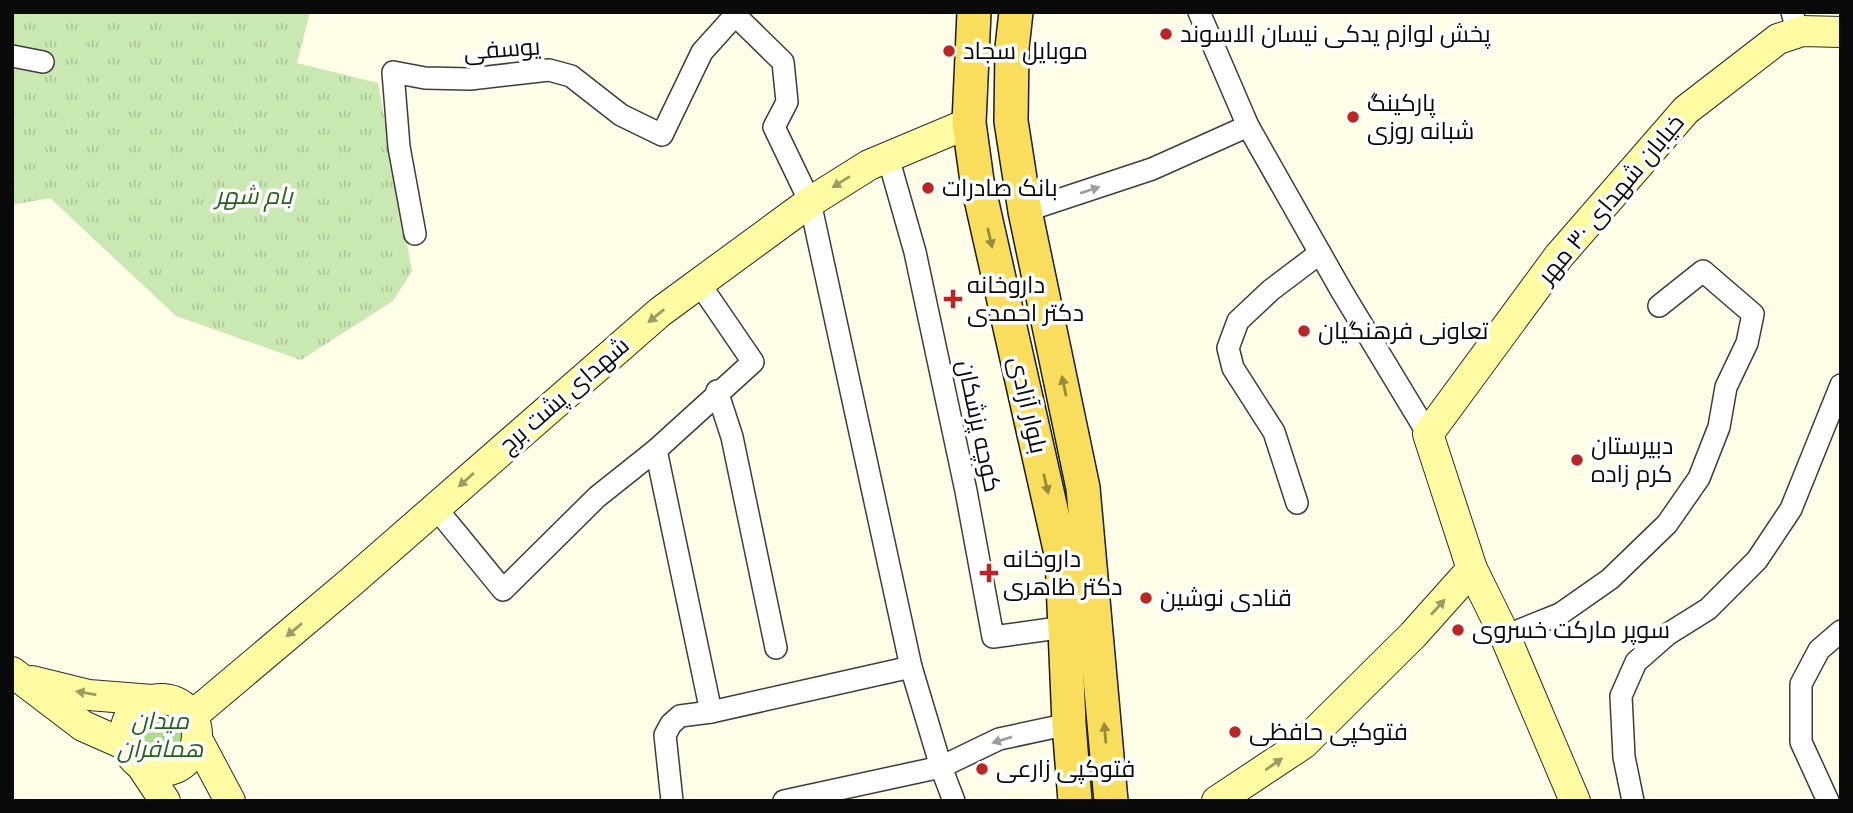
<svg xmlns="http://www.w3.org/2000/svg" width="1853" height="813" font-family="Spectral,Cairo,serif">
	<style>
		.grass { fill: url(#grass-tufts) }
		.forest { fill: url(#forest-firs) }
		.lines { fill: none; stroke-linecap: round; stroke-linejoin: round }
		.street-casing { stroke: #3d3d3d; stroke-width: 24 }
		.secondary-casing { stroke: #2c2c2c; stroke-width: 32 }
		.primary-casing { stroke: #1b1b1b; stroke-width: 36 }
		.street { stroke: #fff; stroke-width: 21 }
		.secondary { stroke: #fffba2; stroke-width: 30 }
		.primary { stroke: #f9de5d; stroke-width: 33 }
		.oneway { fill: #9d9b65 }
		.oneway2 { fill: #9d9d9d }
		.oneway3 { fill: #99893c }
		.poi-dot { fill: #b92623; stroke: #fff; stroke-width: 2.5 }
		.labels { text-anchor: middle; stroke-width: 7; stroke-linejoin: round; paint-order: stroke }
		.poi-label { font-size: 24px; fill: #0a0a0a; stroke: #fff; text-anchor: start }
		.street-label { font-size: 24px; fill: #0a0a0a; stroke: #fff }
		.park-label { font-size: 24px; font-style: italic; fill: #25611c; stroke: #fff }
	</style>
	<defs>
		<pattern id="grass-tufts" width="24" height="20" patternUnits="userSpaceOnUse" patternTransform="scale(1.75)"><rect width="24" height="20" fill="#cae8b2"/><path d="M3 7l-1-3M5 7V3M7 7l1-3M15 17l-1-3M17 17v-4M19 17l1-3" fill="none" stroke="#acc698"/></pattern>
		<pattern id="forest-firs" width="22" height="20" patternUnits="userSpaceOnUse" patternTransform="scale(1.75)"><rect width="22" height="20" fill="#add991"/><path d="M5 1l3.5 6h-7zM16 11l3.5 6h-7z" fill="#94b97c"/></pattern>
	</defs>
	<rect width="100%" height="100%" fill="#fffce7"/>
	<path class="grass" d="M12 12H310L297 63 378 83 412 271 393 301 301 360 176 316 50 198 12 205Z"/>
	<circle class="forest" cx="160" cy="734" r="30"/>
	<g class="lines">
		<g class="street-casing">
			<g id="street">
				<path d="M1199 12 1248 126 1341 290 1428 434"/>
				<path d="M1792 12 1798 33"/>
				<path d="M736 16 783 62 787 102 774 127 810 202 911 667 941 767 954 801"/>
				<path d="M12 56 43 62"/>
				<path d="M888 157 915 252 966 491 993 637 1065 627"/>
				<path d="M1025 211 1152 169 1248 126"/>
				<path d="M415 234 399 147 393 72 425 78 470 79 549 70 571 76 621 115 662 135 702 52 738 12"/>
				<path d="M717 391 732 437 776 648"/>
				<path d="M656 450 711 712"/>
				<path d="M1297 503 1274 432 1233 368 1228 348 1238 321 1271 290 1320 253"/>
				<path d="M435 507 503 590 597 497 656 450 753 362 699 283"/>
				<path d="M1505 636 1560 614 1610 579 1667 524 1699 478 1719 427 1726 387 1747 343 1753 314 1703 271 1659 306"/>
				<path d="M672 801 665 735 671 724 680 716 711 712 911 667"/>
				<path d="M784 801 941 767 999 739 1069 724"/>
				<path d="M1633 801 1624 757 1621 696 1636 662 1668 634 1708 609 1757 560 1791 509 1841 385"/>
				<path d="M1828 801 1801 742V684L1819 650 1841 631"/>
			</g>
		</g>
		<g class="secondary-casing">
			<g id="secondary">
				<path d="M12 672 83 726 126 745"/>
				<path d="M32 681 89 695 152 700"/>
				<circle cx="161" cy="735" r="36"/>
				<path d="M192 716 351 582 660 312 810 202 869 165 969 123"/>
				<path d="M197 739 230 801"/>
				<path d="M141 765 165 801"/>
				<path d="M1217 801 1303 744 1413 635 1472 569"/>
				<path d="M1575 801 1505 636 1472 569 1428 434 1559 256 1686 110 1778 39 1802 31 1841 32"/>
			</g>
		</g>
		<g class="primary-casing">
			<g id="primary">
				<path d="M974 12 969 123 977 181 1062 558 1069 724 1075 801"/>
				<path d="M1016 12 1012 48 1011 121 1025 211 1083 488 1111 801"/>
			</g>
		</g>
		<use href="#street" class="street"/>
		<use href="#secondary" class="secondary"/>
		<use href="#primary" class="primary"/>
	</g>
	<defs><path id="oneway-solid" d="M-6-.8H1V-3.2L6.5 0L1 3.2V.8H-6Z" transform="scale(1.75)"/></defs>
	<g class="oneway">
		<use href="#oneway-solid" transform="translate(841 182) rotate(148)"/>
		<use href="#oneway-solid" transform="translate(656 316) rotate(141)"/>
		<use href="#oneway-solid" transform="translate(466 480) rotate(138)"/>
		<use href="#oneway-solid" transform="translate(1438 607) rotate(-48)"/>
		<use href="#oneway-solid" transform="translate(294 630) rotate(140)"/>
		<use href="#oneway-solid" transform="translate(86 693) rotate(-170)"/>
		<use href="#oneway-solid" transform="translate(1274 764) rotate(-35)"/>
	</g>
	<g class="oneway2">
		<use href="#oneway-solid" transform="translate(1090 190) rotate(-18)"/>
		<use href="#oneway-solid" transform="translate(1002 740) rotate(163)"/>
	</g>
	<g class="oneway3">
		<use href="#oneway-solid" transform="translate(990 238) rotate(77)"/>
		<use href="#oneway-solid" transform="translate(1064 386) rotate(-102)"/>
		<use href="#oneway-solid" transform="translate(1046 484) rotate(77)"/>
		<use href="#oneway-solid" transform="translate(1105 733) rotate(-95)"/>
	</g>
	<g class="poi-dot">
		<circle cx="1166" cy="34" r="7"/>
		<circle cx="949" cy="51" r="7"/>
		<circle cx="1353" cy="117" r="7"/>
		<circle cx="928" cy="188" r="7"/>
		<path d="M949.5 288.5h7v7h7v7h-7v7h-7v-7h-7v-7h7z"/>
		<circle cx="1304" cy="331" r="7"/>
		<circle cx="1577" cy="460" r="7"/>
		<path d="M985.5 562.5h7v7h7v7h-7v7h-7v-7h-7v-7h7z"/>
		<circle cx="1146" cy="598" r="7"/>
		<circle cx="1458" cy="630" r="7"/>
		<circle cx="1235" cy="732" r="7"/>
		<circle cx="982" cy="769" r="7"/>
	</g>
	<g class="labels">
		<g class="poi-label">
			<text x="1180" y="42">پخش لوازم یدکی نیسان الاسوند</text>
			<text x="963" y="59">موبایل سجاد</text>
			<text x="1367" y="111">پارکینگ<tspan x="1367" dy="28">شبانه روزی</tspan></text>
			<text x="942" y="196">بانک صادرات</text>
			<text x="967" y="293">داروخانه<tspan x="967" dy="28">دکتر احمدی</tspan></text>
			<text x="1318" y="339">تعاونی فرهنگیان</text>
			<text x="1591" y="454">دبیرستان<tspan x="1591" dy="28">کرم زاده</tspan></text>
			<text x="1003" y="567">داروخانه<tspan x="1003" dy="28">دکتر ظاهری</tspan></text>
			<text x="1160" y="606">قنادی نوشین</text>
			<text x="1472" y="638">سوپر مارکت خسروی</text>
			<text x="1249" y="740">فتوکپی حافظی</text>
			<text x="996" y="777">فتوکپی زارعی</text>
		</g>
		<g class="street-label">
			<text transform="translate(502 49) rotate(-4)" y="8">یوسفی</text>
			<text transform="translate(1611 199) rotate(-50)" y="8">خیابان شهدای ۳۰ مهر</text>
			<text transform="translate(564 395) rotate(-41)" y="8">شهدای پشت برج</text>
			<text transform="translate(1028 405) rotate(77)" y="8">بلوار آزادی</text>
			<text transform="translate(979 426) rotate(78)" y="8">کوچه پزشکان</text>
		</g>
		<g class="park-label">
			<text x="254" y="204">بام شهر</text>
			<text x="160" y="729">میدان<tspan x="160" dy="28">همافران</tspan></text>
		</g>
	</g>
	<rect width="1853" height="813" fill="none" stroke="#0a0a0a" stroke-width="28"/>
</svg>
